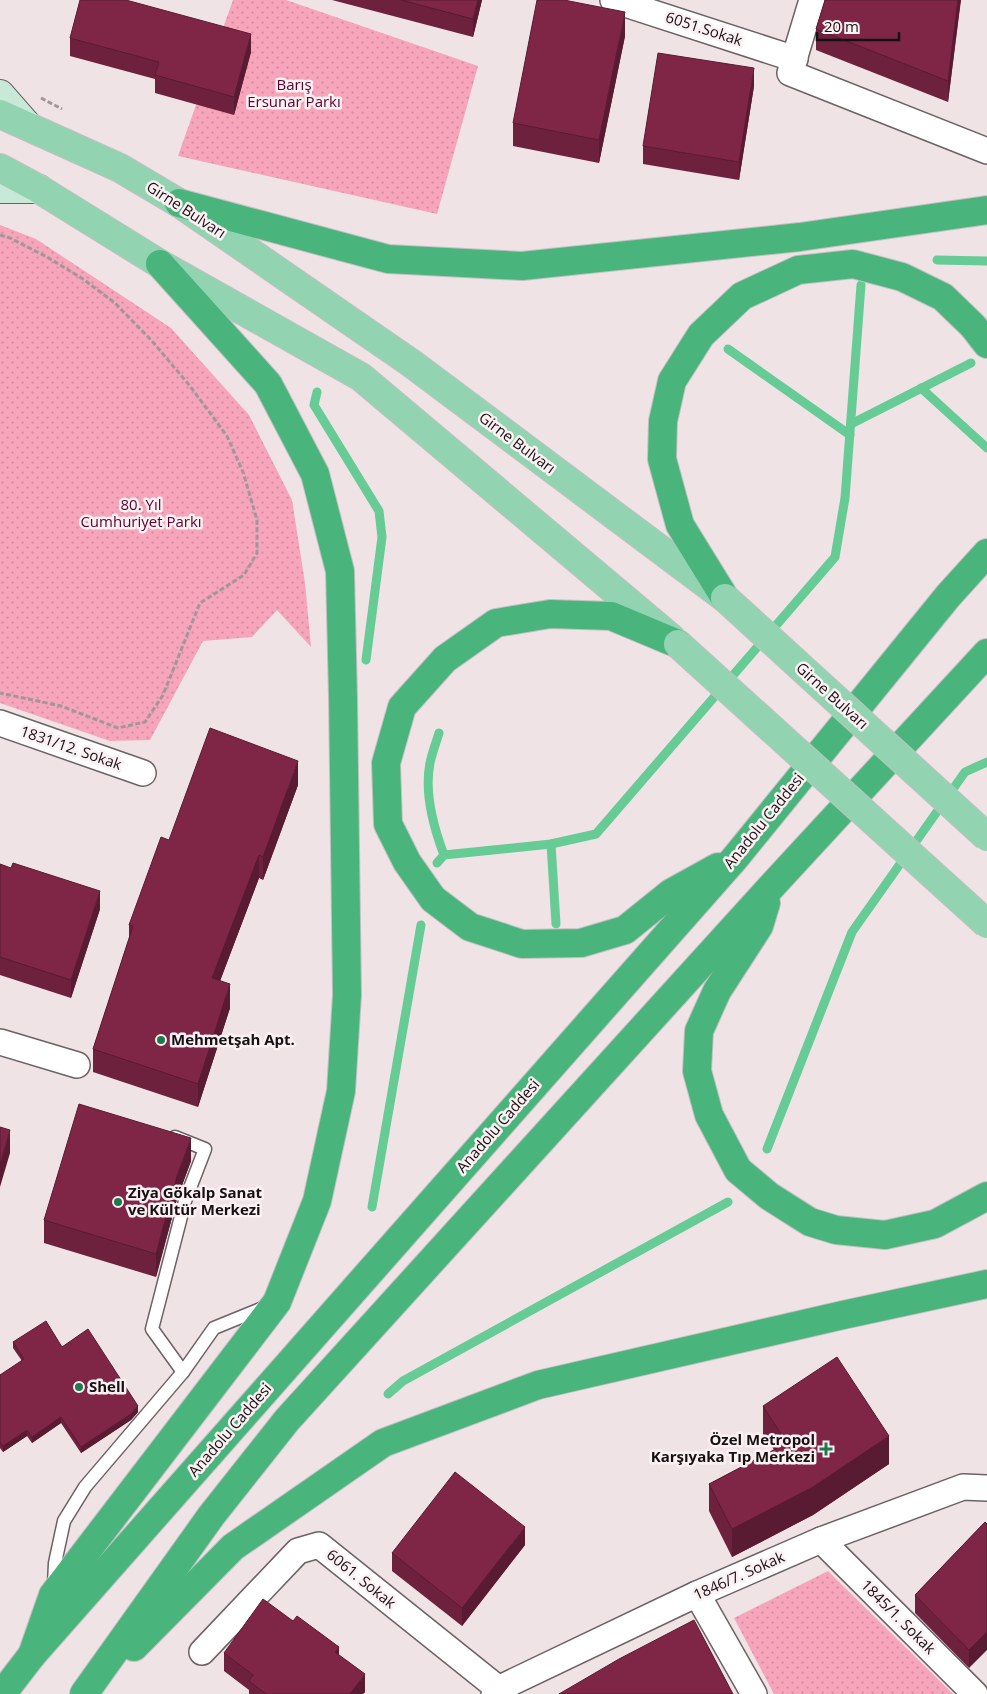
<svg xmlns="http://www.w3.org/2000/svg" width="987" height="1694" font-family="'Open Sans',sans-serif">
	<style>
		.park { fill: url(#park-dots) }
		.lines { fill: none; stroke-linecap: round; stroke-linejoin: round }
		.stream { stroke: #66cb94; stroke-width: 9 }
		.lane-casing { stroke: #6c6164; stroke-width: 15 }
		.street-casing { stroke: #6c6164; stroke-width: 28 }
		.secondary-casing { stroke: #6c6164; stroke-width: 30 }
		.primary-casing { stroke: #c2c1c1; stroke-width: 30 }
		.highway-casing { stroke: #c2c1c1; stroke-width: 30 }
		.path { stroke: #a09799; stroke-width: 3; stroke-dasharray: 5 2.5; stroke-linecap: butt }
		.lane { stroke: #fff; stroke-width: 12 }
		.street { stroke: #fff; stroke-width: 25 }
		.secondary { stroke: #c8e9d8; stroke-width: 28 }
		.primary { stroke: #92d3b1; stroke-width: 28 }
		.highway { stroke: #49b57d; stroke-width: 28 }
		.primary-bridge-casing { stroke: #c2c1c1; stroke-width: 30; stroke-linecap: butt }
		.primary-bridge { stroke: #92d3b1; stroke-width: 28 }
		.wall { fill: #6d213d }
		.shaded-wall { fill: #591b32 }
		.building { fill: #7f2647; stroke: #591b32 }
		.poi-dot { fill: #1f794e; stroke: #fcf0f3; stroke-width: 2 }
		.labels { text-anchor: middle; stroke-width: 5; stroke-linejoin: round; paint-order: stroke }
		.street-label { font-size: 15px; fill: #151112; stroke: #fcf0f3 }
		.park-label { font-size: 15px; fill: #5b002a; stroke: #fcf0f3 }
		.poi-label { font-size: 15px; font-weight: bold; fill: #151112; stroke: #fcf0f3; text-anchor: start }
	</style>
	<defs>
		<pattern id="park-dots" width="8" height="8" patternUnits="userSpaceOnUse" patternTransform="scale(1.25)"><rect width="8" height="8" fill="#f6a5bb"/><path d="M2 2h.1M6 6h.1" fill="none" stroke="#d28da0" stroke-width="1.8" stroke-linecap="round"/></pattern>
	</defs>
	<rect width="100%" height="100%" fill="#efe3e5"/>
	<g class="park">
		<path d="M233 0H286L478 66 437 214 178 156Z"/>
		<path d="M0 225 36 239 171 328 249 415 292 500 305 583 311 647 277 610 252 637 203 641 150 740 110 741 0 703Z"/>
		<path d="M828 1571 953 1694H774L734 1618Z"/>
	</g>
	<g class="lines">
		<g class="stream">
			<path d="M937 260 987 261"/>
			<path d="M728 349 850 435"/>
			<path d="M921 388 987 448"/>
			<path d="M317 392 314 405 379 511 382 537 366 660"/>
			<path d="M851 424 971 363"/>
			<path d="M439 733C436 743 432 753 430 763 424 793 433 826 444 855"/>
			<path d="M551 844 556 924"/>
			<path d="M437 863 444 855 551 844 596 834 835 557 845 498 861 285"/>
			<path d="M767 1149 852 932 965 772 987 762"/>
			<path d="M372 1207 421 925"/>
			<path d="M388 1394 403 1381 728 1202"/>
		</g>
		<g class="lane-casing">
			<g id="lane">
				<path d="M175 1137 205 1149 185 1201 152 1329 183 1372"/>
				<path d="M54 1585 55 1563 64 1521 85 1487 183 1372 214 1328 268 1306"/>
			</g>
		</g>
		<g class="street-casing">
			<g id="street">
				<path d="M613 0 795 59"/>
				<path d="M812 0 790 73 987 151"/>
				<path d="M0 723 143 773"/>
				<path d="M0 1042 77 1065"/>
				<path d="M821 1540 975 1694"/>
				<path d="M697 1594 754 1694"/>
				<path d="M202 1652 298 1551 319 1545 505 1694"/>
				<path d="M494 1694 498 1689 697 1594 821 1540 963 1487 987 1488"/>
			</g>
		</g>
		<g class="secondary-casing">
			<g id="secondary">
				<path d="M0 94 28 126"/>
				<path d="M0 189H39"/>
			</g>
		</g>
		<g class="primary-casing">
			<g id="primary">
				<path d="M0 114 120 168 179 203 411 363 725 598"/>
				<path d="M0 168 39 189 160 264 361 377 671 638"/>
			</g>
		</g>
		<g class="highway-casing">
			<g id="highway">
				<path d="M179 203 388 259 522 266 800 237 987 210"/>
				<path d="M725 598 680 525 662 459 663 421 672 381 701 335 742 296 798 270 853 264 902 277 943 297 973 326 987 344"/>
				<path d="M678 644 611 616 550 614 496 623 445 659 402 707 386 763 388 824 407 862 433 899 470 927 522 944 581 943 625 930 671 893 718 867"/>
				<path d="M766 903 759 926 717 991 699 1031 697 1071 709 1115 738 1170 769 1196 810 1222 836 1230 885 1235 935 1224 987 1196"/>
				<path d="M134 1647 233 1547 383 1443 538 1385 843 1315 987 1284"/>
				<path d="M32 1655 53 1595 277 1302 317 1201 341 1091 347 995 343 697 340 571 315 474 268 384 160 264"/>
				<path d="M2 1694 32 1655 735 858 948 596 987 553"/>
				<path d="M84 1694 211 1516 287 1420 771 887 987 653"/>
			</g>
		</g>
		<g class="path">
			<path d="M41 98 62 109"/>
			<path d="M0 235 10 238 47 257 83 279 115 303 152 341 190 386 227 436 243 472 257 520V553L244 575 200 603 163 695 145 722 118 728 61 706 0 693"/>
		</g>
		<use href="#lane" class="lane"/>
		<use href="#street" class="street"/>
		<use href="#secondary" class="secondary"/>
		<use href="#primary" class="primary"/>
		<use href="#highway" class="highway"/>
		<g class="primary-bridge-casing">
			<g id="primary-bridge">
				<path d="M725 598 987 837"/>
				<path d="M678 644 987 924"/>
			</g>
		</g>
		<use href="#primary-bridge" class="primary-bridge"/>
	</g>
	<g class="wall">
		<path d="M332 0H482L473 37Z"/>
		<path d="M825 0H961L948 102 816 50V29Z"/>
		<path d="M625 36 599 163 513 146V123Z"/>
		<path d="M70 38 251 52 234 115 155 93V79L70 56Z"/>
		<path d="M754 86 739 180 643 164V146Z"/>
		<path d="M298 785 263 880 259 878 220 981 230 1008 198 1107 93 1072V1049L129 939V925L169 840Z"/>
		<path d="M0 864 100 909 71 998 0 975Z"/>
		<path d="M191 1161 177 1199 156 1277 44 1243V1220Z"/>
		<path d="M13 1342 62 1347 138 1412 131 1420 81 1453 61 1423 32 1443 27 1436 3 1452 0 1448V1375L22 1361 13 1348Z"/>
		<path d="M763 1406 889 1464 813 1515 732 1557 709 1511V1484L774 1450 763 1434Z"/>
		<path d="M985 1522 969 1668 915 1613V1595Z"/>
		<path d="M525 1545 462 1626 392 1571V1553Z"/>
		<path d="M224 1653 339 1655 365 1692 363 1694H249V1690L224 1671Z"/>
	</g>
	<g class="shaded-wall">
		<path d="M478 0H482L473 37V19Z"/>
		<path d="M958 0H961L960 5 948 102V81Z"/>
		<path d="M625 12V36L599 163V140Z"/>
		<path d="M251 34V52L234 115V97Z"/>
		<path d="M754 68V86L739 180V162Z"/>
		<path d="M298 761V785L263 880V857Z"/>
		<path d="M259 855V878L212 1002V978Z"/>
		<path d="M100 891V909L71 998V980Z"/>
		<path d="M230 984V1008L198 1107V1084Z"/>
		<path d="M10 1130V1153L0 1187V1164Z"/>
		<path d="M191 1138V1161L177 1199 156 1277V1254L177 1176Z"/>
		<path d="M138 1406V1412L131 1420 81 1453V1447Z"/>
		<path d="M61 1417V1423L32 1443V1437Z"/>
		<path d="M27 1430V1436L3 1452V1446Z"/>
		<path d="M889 1436V1464L813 1515 732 1557V1529Z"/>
		<path d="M525 1527V1545L462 1626V1608Z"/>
		<path d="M987 1632V1650L969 1668V1650Z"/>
		<path d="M339 1647V1665L335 1652Z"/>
		<path d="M365 1674V1692L363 1694H350Z"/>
	</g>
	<g class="building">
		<path d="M80 0H126L251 34 234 97 155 75 159 62 70 38Z"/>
		<path d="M401 0H478L473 19Z"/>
		<path d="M537 0H564L625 12 599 140 513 123Z"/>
		<path d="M825 0H958L948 81 816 29Z"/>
		<path d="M658 53 754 68 739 162 643 146Z"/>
		<path d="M210 728 298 761 263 857 259 855 212 978 230 984 198 1084 93 1049 133 926 129 925 161 837 169 840Z"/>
		<path d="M13 863 100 891 71 980 0 957V864L11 868Z"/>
		<path d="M79 1104 191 1138 177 1176 156 1254 44 1220Z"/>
		<path d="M0 1127 10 1130 0 1164Z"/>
		<path d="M46 1321 62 1347 88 1329 138 1406 131 1414 81 1447 61 1417 32 1437 27 1430 3 1446 0 1442V1375L24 1359 13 1342Z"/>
		<path d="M837 1357 889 1436 813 1487 732 1529 709 1484 787 1443 763 1406Z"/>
		<path d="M455 1472 525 1527 462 1608 392 1553Z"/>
		<path d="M985 1522 987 1524V1632L969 1650 915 1595Z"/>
		<path d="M263 1599 293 1621 297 1616 339 1647 335 1652 365 1674 350 1694H266L249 1681 253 1675 224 1653Z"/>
		<path d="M694 1620 733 1694H559L619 1659Z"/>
	</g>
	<g class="poi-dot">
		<circle cx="161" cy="1040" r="5"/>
		<circle cx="118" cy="1202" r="5"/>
		<circle cx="79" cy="1387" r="5"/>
		<path d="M823.5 1441.5h5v5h5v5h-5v5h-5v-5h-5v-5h5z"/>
	</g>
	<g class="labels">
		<g class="street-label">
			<text transform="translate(704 29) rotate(18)" y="5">6051.Sokak</text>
			<text transform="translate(186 210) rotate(33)" y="5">Girne Bulvarı</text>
			<text transform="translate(517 443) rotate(37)" y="5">Girne Bulvarı</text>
			<text transform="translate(832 696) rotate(42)" y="5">Girne Bulvarı</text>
			<text transform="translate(71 748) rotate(19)" y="5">1831/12. Sokak</text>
			<text transform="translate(764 821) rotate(-51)" y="5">Anadolu Caddesi</text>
			<text transform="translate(498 1126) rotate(-49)" y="5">Anadolu Caddesi</text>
			<text transform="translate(230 1430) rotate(-49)" y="5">Anadolu Caddesi</text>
			<text transform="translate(739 1576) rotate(-24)" y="5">1846/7. Sokak</text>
			<text transform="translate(361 1579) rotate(39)" y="5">6061. Sokak</text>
			<text transform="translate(898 1617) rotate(45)" y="5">1845/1. Sokak</text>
		</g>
		<g class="park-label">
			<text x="294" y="90">Barış<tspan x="294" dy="17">Ersunar Parkı</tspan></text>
			<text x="141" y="510">80. Yıl<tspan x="141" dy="17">Cumhuriyet Parkı</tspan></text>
		</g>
		<g class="poi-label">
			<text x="171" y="1045">Mehmetşah Apt.</text>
			<text x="128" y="1198">Ziya Gökalp Sanat<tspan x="128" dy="17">ve Kültür Merkezi</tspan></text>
			<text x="89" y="1392">Shell</text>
			<text x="815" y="1445" text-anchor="end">Özel Metropol<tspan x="815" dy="17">Karşıyaka Tıp Merkezi</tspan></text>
		</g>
	</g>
	<path d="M817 32v8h82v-8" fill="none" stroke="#151112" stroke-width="2.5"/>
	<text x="824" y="32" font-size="15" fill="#151112" stroke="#fcf0f3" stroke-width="4" paint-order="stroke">20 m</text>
</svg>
